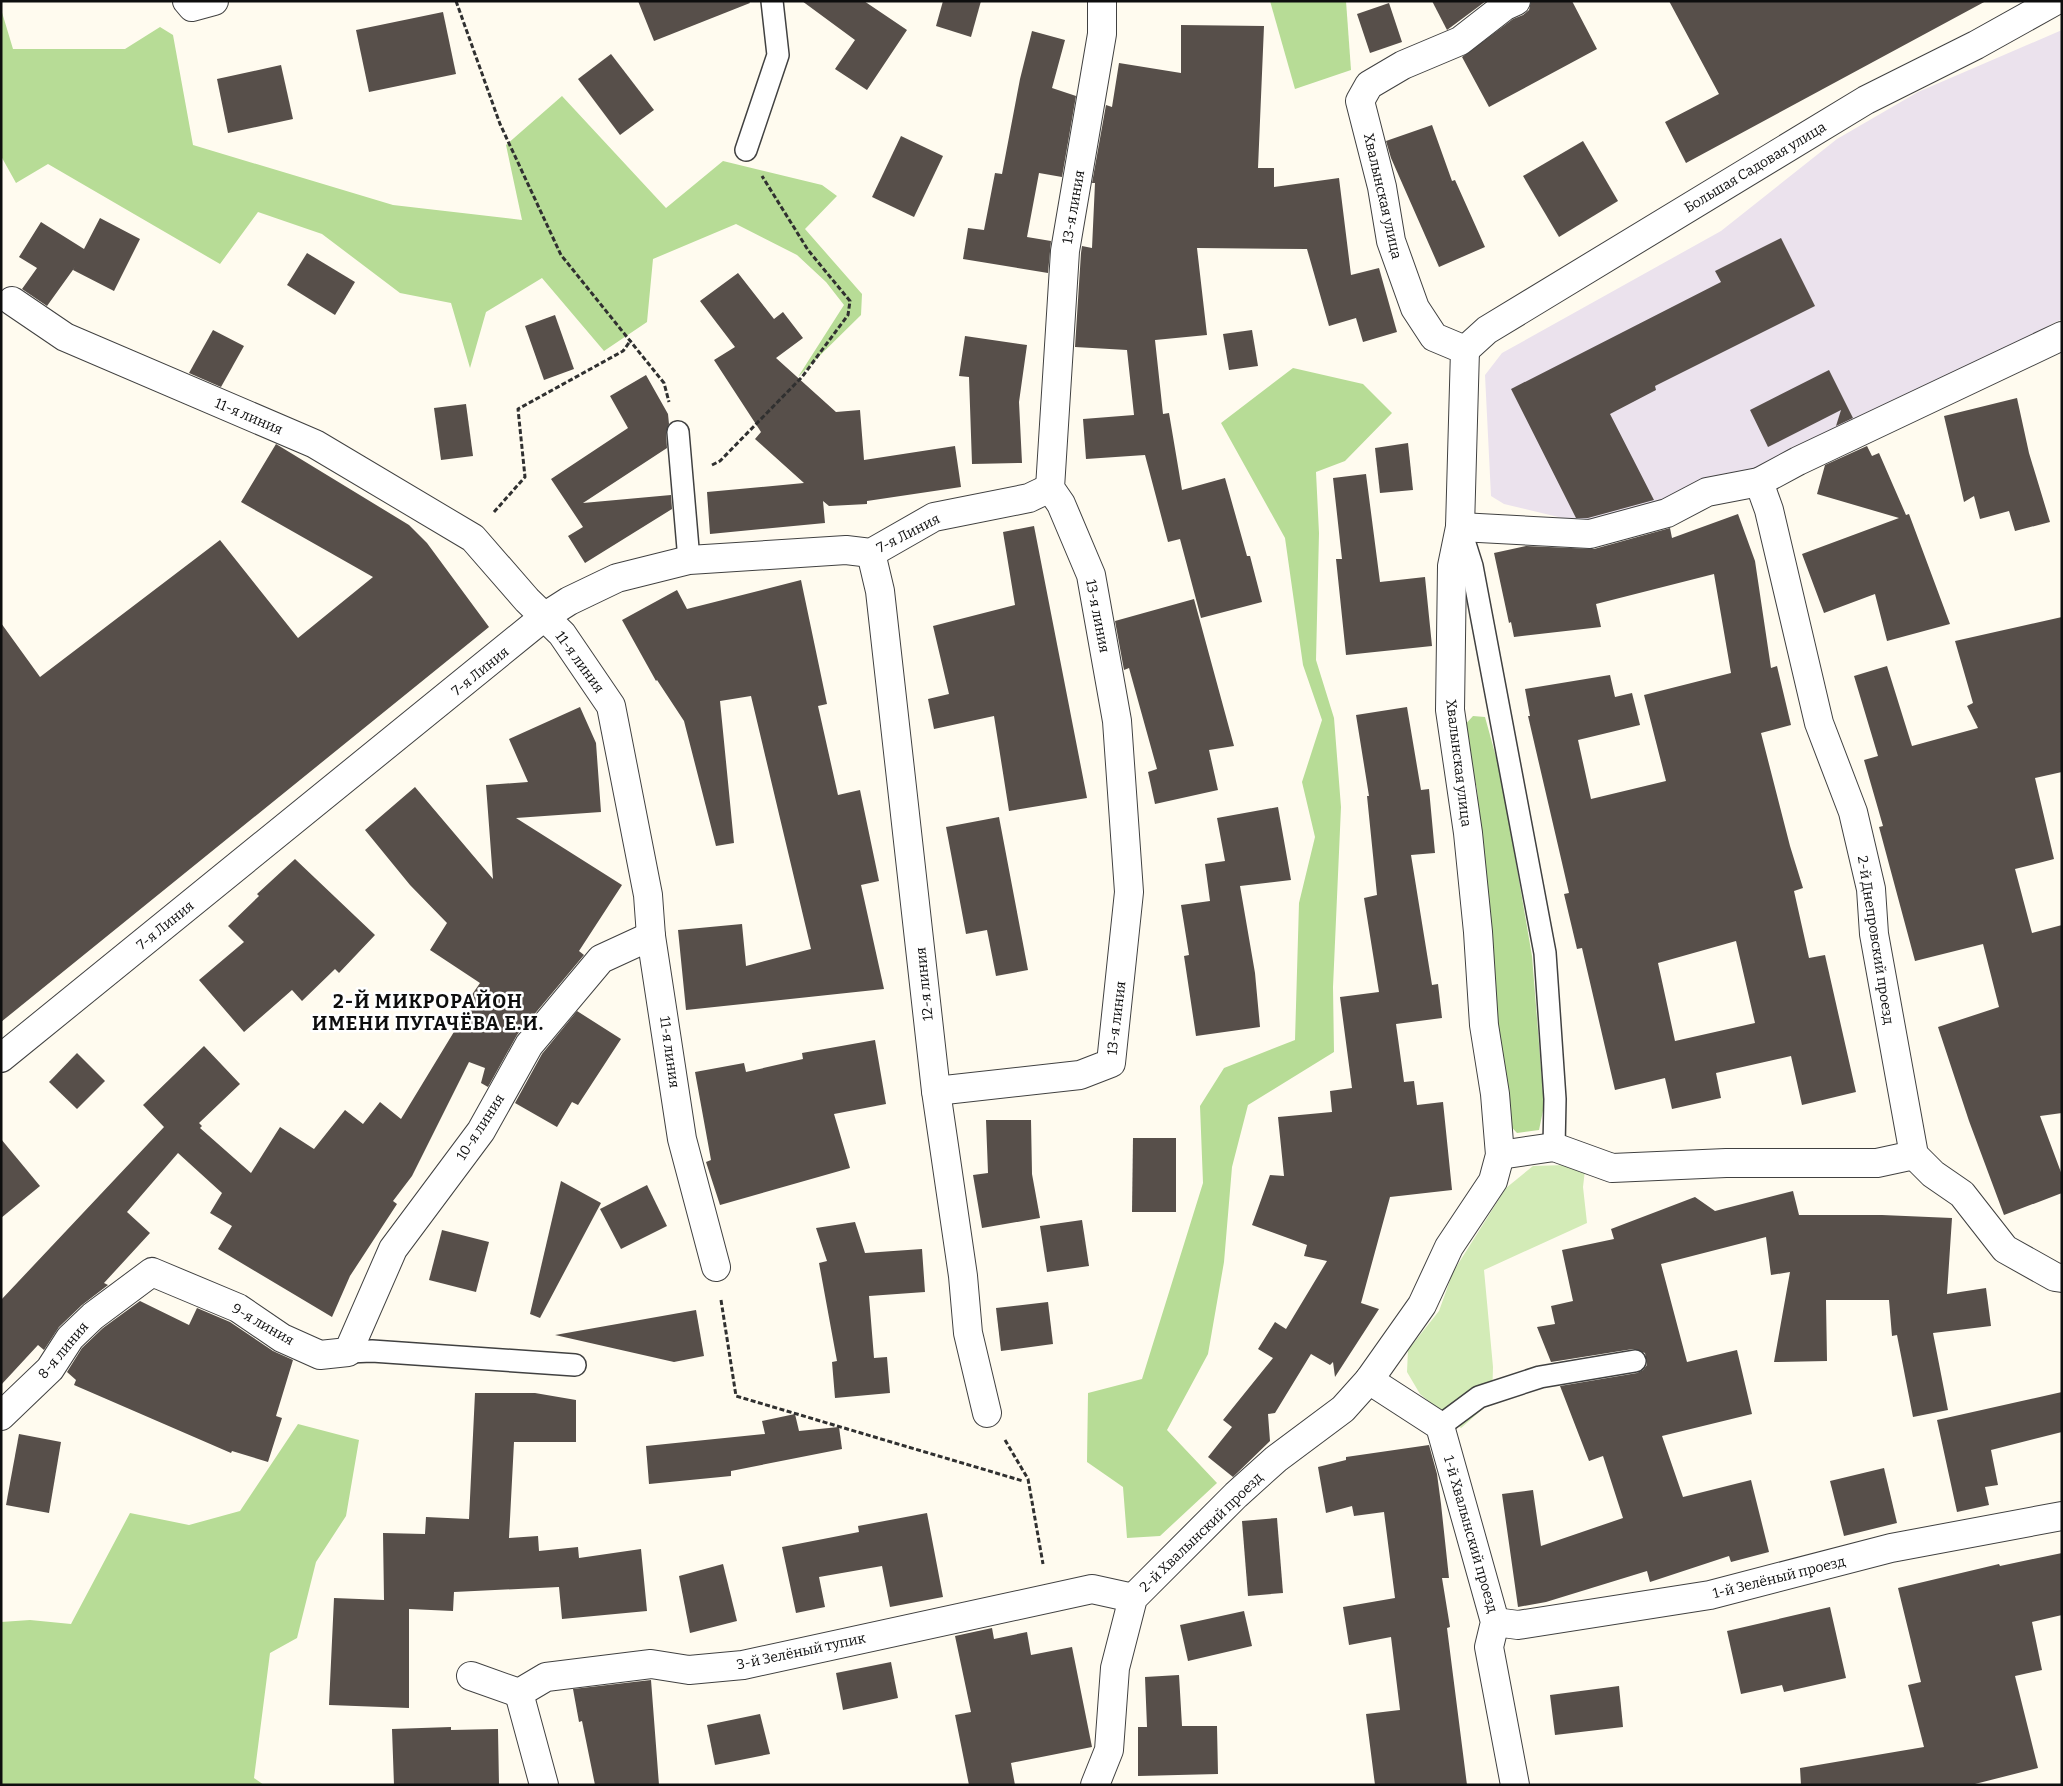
<svg xmlns="http://www.w3.org/2000/svg" width="2063" height="1786" font-family="Bitter,serif">
	<style>
		.industrial { fill: #ebe2ed }
		.green { fill: #d3ebb7 }
		.forest { fill: #b7dc96 }
		.building { fill: #574f4a; fill-rule: evenodd }
		.lines { fill: none; stroke-linecap: round; stroke-linejoin: round }
		.service-casing { stroke: #414141; stroke-width: 24 }
		.minor-casing { stroke: #414141; stroke-width: 30 }
		.path { stroke: #303030; stroke-width: 3; stroke-dasharray: 5 2.5; stroke-linecap: butt }
		.service { stroke: #fff; stroke-width: 21 }
		.minor { stroke: #fff; stroke-width: 28 }
		.labels { text-anchor: middle; stroke-width: 5; stroke-linejoin: round; paint-order: stroke }
		.street-label { font-size: 14px; fill: #0e0e0e; stroke: #fff }
		.district-label { font-size: 19px; font-weight: bold; letter-spacing: 1px; fill: #0e0e0e; stroke: #fff }
	</style>
	<rect width="100%" height="100%" fill="#fffbef"/>
	<path class="industrial" d="M2062 30V319L1860 421 1755 469 1614 519 1575 521 1504 504 1491 496 1485 375 1502 353 1721 231 1837 139 1918 92Z"/>
	<path class="green" d="M1566 1165 1585 1170 1583 1187 1587 1223 1484 1270 1493 1367 1492 1401 1461 1428 1420 1394 1407 1372 1408 1350 1439 1311 1453 1272 1506 1188 1533 1166Z"/>
	<g class="forest">
		<path d="M1270 1H1346L1351 70 1295 89Z"/>
		<path d="M1 9 13 49H125L160 27 173 35 193 145 393 205 522 220 506 145 562 96 666 208 723 161 822 185 837 196 805 229 862 294 861 315 798 377 844 305 826 282 797 255 736 224 653 259 647 322 604 351 542 278 486 312 470 368 451 303 400 293 322 234 258 212 220 264 48 164 16 183 1 156Z"/>
		<path d="M1293 368 1363 384 1392 413 1345 461 1316 472 1319 533 1316 660 1334 718 1341 807 1333 987 1334 1052 1248 1105 1232 1167 1224 1262 1208 1354 1167 1430 1217 1483 1160 1536 1127 1538 1123 1487 1087 1462 1088 1393 1142 1379 1203 1183 1200 1106 1224 1068 1295 1040 1299 903 1315 837 1302 782 1322 720 1303 665 1285 538 1221 423Z"/>
		<path d="M1473 716 1485 717 1501 775 1532 956 1544 1106 1539 1130 1517 1133 1504 1119 1477 789 1463 727Z"/>
		<path d="M298 1424 359 1440 346 1516 316 1562 297 1638 270 1653 254 1778 264 1785H1V1622L30 1620 71 1624 130 1513 189 1525 240 1511Z"/>
	</g>
	<g class="building">
		<path d="M638 1H749L750 3 654 41Z"/>
		<path d="M802 1H864L907 30 867 90 835 69 855 40Z"/>
		<path d="M943 1H981L971 37 936 26Z"/>
		<path d="M1432 1H1486L1447 30Z"/>
		<path d="M1531 1H1572L1597 49 1489 107 1462 57 1513 19 1523 15 1529 10Z"/>
		<path d="M1669 1H1986L1686 163 1665 122 1719 94Z"/>
		<path d="M1389 3 1402 42 1370 53 1357 14Z"/>
		<path d="M443 12 456 74 369 92 356 30Z"/>
		<path d="M1181 25 1264 26 1258 168H1274V187L1339 178 1351 275 1379 268 1397 332 1363 342 1356 318 1329 326 1307 249 1197 248 1207 335 1155 340 1163 414 1169 413 1182 490 1225 478 1247 556H1250L1262 602 1201 618 1180 539 1168 542 1145 455 1086 459 1083 419 1134 415 1127 350 1075 347 1081 253 1082 246 1092 248 1095 183H1092L1106 105 1112 107 1119 63 1181 73Z"/>
		<path d="M1032 31 1065 40 1052 88 1076 96 1062 177 1039 173 1027 237 1051 241 1048 273 963 259 968 228 984 230 995 173 1002 174 1020 79Z"/>
		<path d="M611 54 654 110 620 135 578 79Z"/>
		<path d="M281 65 293 119 228 133 217 79Z"/>
		<path d="M1432 125 1452 181 1455 180 1485 247 1439 267 1391 158 1386 141Z"/>
		<path d="M901 136 943 156 914 217 872 197Z"/>
		<path d="M1583 141 1618 201 1559 237 1523 176Z"/>
		<path d="M100 218 140 239 114 291 73 270 75 267 47 306 22 289 37 268 19 257 41 222 84 249Z"/>
		<path d="M1781 238 1815 306 1655 386 1656 390 1610 414 1654 500 1588 518H1576L1511 389 1721 282 1715 271Z"/>
		<path d="M307 253 355 282 335 315 287 285Z"/>
		<path d="M738 273 774 319 783 312 803 338 776 358 836 412 860 410 864 460 955 446 961 487 867 501V504L829 506 823 501 825 523 710 534 707 492 804 483 755 439 761 432 714 360 735 347 700 301Z"/>
		<path d="M555 315 574 369 544 380 525 326Z"/>
		<path d="M213 330 244 346 221 387 189 373Z"/>
		<path d="M1252 330 1258 366 1229 370 1223 334Z"/>
		<path d="M965 336 1027 345 1019 402 1022 463 972 464 969 377 959 376Z"/>
		<path d="M1829 370 1853 418 1836 426 1841 410 1768 447 1750 410Z"/>
		<path d="M646 375 668 414 669 424 666 433 667 448 583 503 671 495 672 509 585 563 568 536 583 527 551 479 628 428 610 396Z"/>
		<path d="M2017 398 2029 453 2050 522 2015 531 2009 511 1980 519 1974 496 1964 502 1944 416Z"/>
		<path d="M466 404 473 456 441 460 434 408Z"/>
		<path d="M1408 443 1413 490 1380 493 1375 448Z"/>
		<path d="M276 444 409 525 427 543 489 627 1 1022V623L40 677 220 540 298 638 373 577 241 502Z"/>
		<path d="M1867 446 1872 456 1879 453 1906 515 1909 514 1950 624 1887 641 1875 594 1824 613 1802 554 1899 518 1817 494 1825 465Z"/>
		<path d="M1366 474 1380 582 1425 577 1432 646 1346 655 1336 559H1342L1333 478Z"/>
		<path d="M1738 514 1755 561 1771 668 1777 666 1791 725 1761 733 1790 846 1803 888 1794 891 1809 958 1825 955 1856 1092 1802 1105 1791 1056 1716 1073 1721 1098 1672 1109 1665 1078 1615 1090 1582 948 1577 949 1564 894 1569 893 1528 716H1530L1525 689 1610 675 1615 697 1632 693 1640 725 1578 740 1591 799 1666 781 1644 695 1731 673 1714 574 1596 604 1601 627 1514 637 1511 622 1509 623 1494 553 1526 546 1594 549 1670 528 1672 538ZM1736 941 1755 1023 1675 1041 1658 963Z"/>
		<path d="M1034 526 1087 798 1009 811 994 716 934 729 928 699 949 694 933 626 1015 605 1003 532Z"/>
		<path d="M801 580 827 704 818 706 838 795 860 790 879 881 861 885 884 989 686 1010 678 930 742 924 746 966 811 949 751 696 720 701 734 843 716 846 684 721 657 680 656 681 622 620 677 590 687 609Z"/>
		<path d="M1194 599 1234 746 1209 750 1218 790 1155 804 1148 772 1157 769 1129 668 1124 670 1115 621Z"/>
		<path d="M2062 617V772L2035 778 2054 859 2015 869 2032 933 2062 925V1113L2040 1116 2062 1175V1193L2004 1215 1969 1121 1938 1027 1999 1007 1983 944 1915 961 1879 827 1883 826 1864 760 1878 756 1854 676 1887 666 1912 746 1978 728 1967 706 1973 703 1955 641Z"/>
		<path d="M580 707 596 743 601 812 516 818 622 885 579 951 584 955 517 1035 488 1087 481 1083 485 1068 469 1062 412 1176 393 1201 397 1204 350 1276 332 1317 218 1249 232 1226 210 1213 222 1193 178 1153 127 1212 150 1233 104 1283 108 1285 82 1305 59 1327 44 1350 38 1345 1 1385V1300L164 1127 143 1105 204 1046 240 1084 199 1123 202 1126 200 1128 251 1173 280 1127 314 1149 345 1110 363 1124 380 1102 401 1119 466 1012 462 1009 480 983 430 950 447 923 410 885 365 830 415 787 493 879 486 785 528 782 509 739Z"/>
		<path d="M1407 707 1421 790 1429 789 1435 853 1411 855 1432 985 1438 984 1442 1018 1396 1024 1404 1082 1414 1081 1417 1105 1443 1102 1452 1190 1390 1197 1361 1303 1379 1309 1335 1377 1333 1362 1330 1365 1311 1354 1275 1413 1268 1414 1270 1441 1233 1477 1208 1457 1232 1427 1223 1420 1273 1358 1258 1349 1275 1322 1286 1329 1327 1261 1304 1256 1307 1245 1252 1225 1270 1175 1284 1176 1278 1117 1332 1112 1330 1091 1352 1088 1340 997 1379 992 1364 898 1377 895 1367 796H1369L1356 715Z"/>
		<path d="M1278 807 1291 880 1240 886 1255 973 1260 1027 1196 1036 1184 956 1189 955 1181 905 1210 901 1205 864 1225 861 1217 818Z"/>
		<path d="M999 817 1028 970 996 976 987 930 966 934 946 827Z"/>
		<path d="M295 859 375 935 339 973 335 969 302 1001 292 990 244 1032 199 980 244 942 228 926 259 896 257 894Z"/>
		<path d="M577 1011 621 1039 578 1105 572 1102 557 1127 515 1103 542 1054Z"/>
		<path d="M875 1040 886 1104 834 1114 850 1168 720 1205 706 1162 711 1160 695 1072 744 1063 746 1072 803 1059 802 1053Z"/>
		<path d="M77 1053 105 1081 77 1109 49 1082Z"/>
		<path d="M986 1120H1031L1032 1174 1040 1218 982 1228 973 1175 988 1173Z"/>
		<path d="M1133 1138H1176V1212H1132Z"/>
		<path d="M1 1139 40 1186 1 1218Z"/>
		<path d="M561 1181 601 1203 540 1318 530 1314Z"/>
		<path d="M647 1185 667 1226 621 1249 600 1209Z"/>
		<path d="M1793 1191 1799 1215H1882L1952 1218 1947 1294 1986 1288 1991 1326 1933 1333 1948 1410 1913 1417 1897 1335 1892 1336 1889 1300H1826L1827 1361 1774 1362 1790 1272 1771 1275 1766 1237 1661 1264 1687 1362 1737 1350 1752 1414 1662 1436 1683 1497 1751 1480 1769 1552 1731 1562 1729 1556 1650 1582 1647 1571 1546 1602 1518 1607 1502 1494 1533 1490 1541 1546 1623 1518 1603 1456 1589 1461 1560 1386 1637 1373 1643 1370 1647 1365 1645 1353 1633 1349 1551 1362 1537 1327 1555 1324 1551 1306 1573 1301 1562 1250 1614 1239 1611 1229 1695 1197 1715 1211Z"/>
		<path d="M1082 1220 1089 1266 1047 1272 1040 1226Z"/>
		<path d="M855 1222 865 1253 922 1249 925 1292 869 1296 874 1358 887 1357 890 1393 835 1398 832 1362 837 1361 819 1263 827 1261 816 1228Z"/>
		<path d="M442 1230 489 1242 476 1292 429 1280Z"/>
		<path d="M140 1301 189 1325 197 1308 230 1322 273 1351 293 1360 276 1416 282 1418 268 1462 232 1451 231 1453 74 1385 76 1380 67 1372 82 1348 103 1328Z"/>
		<path d="M1048 1302 1053 1344 1001 1351 996 1308Z"/>
		<path d="M696 1310 704 1356 674 1362 555 1335Z"/>
		<path d="M2062 1392V1432L1991 1450 1998 1485 1985 1487 1989 1505 1957 1512 1937 1420Z"/>
		<path d="M475 1393H535L576 1400V1442H514L509 1538 538 1536 539 1551 578 1547 579 1558 641 1549 647 1611 562 1619 559 1587 454 1592 453 1611 409 1609V1708L329 1705 334 1598 384 1600 383 1533 425 1534 426 1517 469 1519Z"/>
		<path d="M795 1414 799 1431 839 1427 842 1449 731 1471V1476L649 1484 646 1446 765 1434 762 1421Z"/>
		<path d="M19 1434 61 1442 49 1513 6 1505Z"/>
		<path d="M1429 1445 1437 1474 1441 1504 1449 1578H1442L1450 1627 1447 1628 1467 1785H1375L1366 1714 1400 1710 1391 1637 1349 1645 1343 1607 1395 1598 1384 1512 1354 1516 1352 1506 1326 1513 1318 1467 1346 1460V1457Z"/>
		<path d="M1884 1468 1897 1523 1844 1536 1830 1481Z"/>
		<path d="M927 1513 943 1597 890 1607 882 1566 819 1577 825 1607 796 1613 782 1547 859 1532 858 1526Z"/>
		<path d="M1277 1518 1283 1593 1248 1596 1242 1521Z"/>
		<path d="M2062 1553V1615L2032 1622 2042 1670 2015 1676 2038 1768 1971 1785H1801L1800 1768 1924 1747 1908 1685 1921 1682 1898 1588 1999 1564 2000 1566Z"/>
		<path d="M723 1564 737 1621 690 1633 679 1576Z"/>
		<path d="M1830 1607 1846 1678 1784 1692 1782 1685 1741 1694 1727 1631Z"/>
		<path d="M1244 1611 1252 1646 1188 1661 1180 1625Z"/>
		<path d="M992 1628 994 1639 1027 1632 1031 1655 1072 1647 1092 1747 1011 1763 1015 1785H969L955 1715 971 1712 955 1636Z"/>
		<path d="M891 1662 898 1698 843 1710 836 1673Z"/>
		<path d="M1179 1675 1182 1726H1217L1218 1774 1138 1776V1727H1147L1145 1677Z"/>
		<path d="M651 1680 659 1785H595L582 1721 579 1722 573 1689Z"/>
		<path d="M1619 1686 1623 1727 1555 1735 1550 1695Z"/>
		<path d="M760 1714 770 1754 715 1765 707 1725Z"/>
		<path d="M451 1727V1730L498 1729 499 1785H394L392 1729Z"/>
	</g>
	<g class="lines">
		<g class="service-casing">
			<g id="service">
				<path d="M746 150 778 55 772 1"/>
				<path d="M678 432 689 560"/>
				<path d="M1460 528 1472 566 1545 953 1555 1099 1554 1147"/>
				<path d="M348 1352 372 1351 575 1365"/>
				<path d="M1440 1426 1479 1397 1540 1377 1635 1361"/>
			</g>
		</g>
		<g class="minor-casing">
			<g id="minor">
				<path d="M187 1 192 7 214 1"/>
				<path d="M12 301 65 337 315 444 473 538 527 600 562 634 611 706 648 895 651 936 682 1139 716 1267"/>
				<path d="M1465 350 1487 330 1866 100 1976 45 2055 1"/>
				<path d="M1759 482 1769 510 1819 723 1853 812 1871 889 1874 934 1914 1155 1933 1174 1962 1194 2005 1249 2055 1277 2062 1278"/>
				<path d="M1460 527 1590 534 1667 513 1707 492 1759 482 1798 461 2062 336"/>
				<path d="M871 553 880 591 936 1091 963 1276 968 1333 987 1413"/>
				<path d="M1 1058 544 617 569 601 617 578 689 560 846 550 871 553 934 517 1029 498 1050 488"/>
				<path d="M936 1091 1080 1075 1111 1063 1129 892 1117 721 1091 575 1061 504 1050 488 1065 251 1102 34V1"/>
				<path d="M1500 1155 1554 1147 1612 1168 1726 1163H1877L1914 1155"/>
				<path d="M1369 1380 1440 1426 1495 1622 1489 1647 1515 1785"/>
				<path d="M1 1416 50 1369 70 1338 93 1316 152 1272 238 1308 282 1338 320 1355 348 1352 393 1249 481 1131 529 1045 601 959 651 936"/>
				<path d="M1495 1622 1518 1625 1710 1595 1891 1548 2062 1516"/>
				<path d="M471 1676 519 1693 546 1677 651 1664 689 1670 743 1665 1092 1589 1133 1598"/>
				<path d="M519 1693 544 1785"/>
				<path d="M1095 1785 1109 1750 1115 1668 1133 1598 1236 1495 1276 1459 1343 1409 1369 1380 1422 1305 1449 1247 1493 1181 1500 1155 1495 1094 1484 1025 1478 932 1468 833 1450 710 1452 566 1460 527 1465 350 1434 337 1415 308 1391 241 1382 187 1360 101 1369 85 1403 65 1460 41 1505 6 1516 1"/>
			</g>
		</g>
		<g class="path">
			<path d="M456 1 500 124 561 255 664 383 669 402"/>
			<path d="M712 465 720 461 802 377 848 315 850 301 808 250 762 176"/>
			<path d="M494 512 525 477 518 409 623 351 631 340"/>
			<path d="M721 1300 736 1396 1023 1481"/>
			<path d="M1005 1440 1028 1479 1043 1564"/>
		</g>
		<use href="#service" class="service"/>
		<use href="#minor" class="minor"/>
	</g>
	<g class="labels">
		<g class="street-label">
			<text transform="translate(1755 167) rotate(-31)" y="5">Большая Садовая улица</text>
			<text transform="translate(1383 196) rotate(77)" y="5">Хвалынская улица</text>
			<text transform="translate(1073 207) rotate(-80)" y="5">13-я линия</text>
			<text transform="translate(249 416) rotate(23)" y="5">11-я линия</text>
			<text transform="translate(908 533) rotate(-27)" y="5">7-я Линия</text>
			<text transform="translate(1098 616) rotate(79)" y="5">13-я линия</text>
			<text transform="translate(580 662) rotate(54)" y="5">11-я линия</text>
			<text transform="translate(480 671) rotate(-39)" y="5">7-я Линия</text>
			<text transform="translate(1459 763) rotate(83)" y="5">Хвалынская улица</text>
			<text transform="translate(165 925) rotate(-39)" y="5">7-я Линия</text>
			<text transform="translate(1876 940) rotate(81)" y="5">2-й Днепровский проезд</text>
			<text transform="translate(924 984) rotate(-96)" y="5">12-я линия</text>
			<text transform="translate(1116 1018) rotate(-83)" y="5">13-я линия</text>
			<text transform="translate(670 1052) rotate(82)" y="5">11-я линия</text>
			<text transform="translate(480 1127) rotate(-57)" y="5">10-я линия</text>
			<text transform="translate(263 1324) rotate(30)" y="5">9-я линия</text>
			<text transform="translate(63 1350) rotate(-50)" y="5">8-я линия</text>
			<text transform="translate(1201 1532) rotate(-44)" y="5">2-й Хвалынский проезд</text>
			<text transform="translate(1471 1534) rotate(74)" y="5">1-й Хвалынский проезд</text>
			<text transform="translate(1779 1577) rotate(-14)" y="5">1-й Зелёный проезд</text>
			<text transform="translate(801 1651) rotate(-12)" y="5">3-й Зелёный тупик</text>
		</g>
		<g class="district-label">
			<text x="428" y="1008">2-Й МИКРОРАЙОН<tspan x="428" dy="22">ИМЕНИ ПУГАЧЁВА Е.И.</tspan></text>
		</g>
	</g>
	<rect width="2063" height="1786" fill="none" stroke="#0e0e0e" stroke-width="5"/>
</svg>
